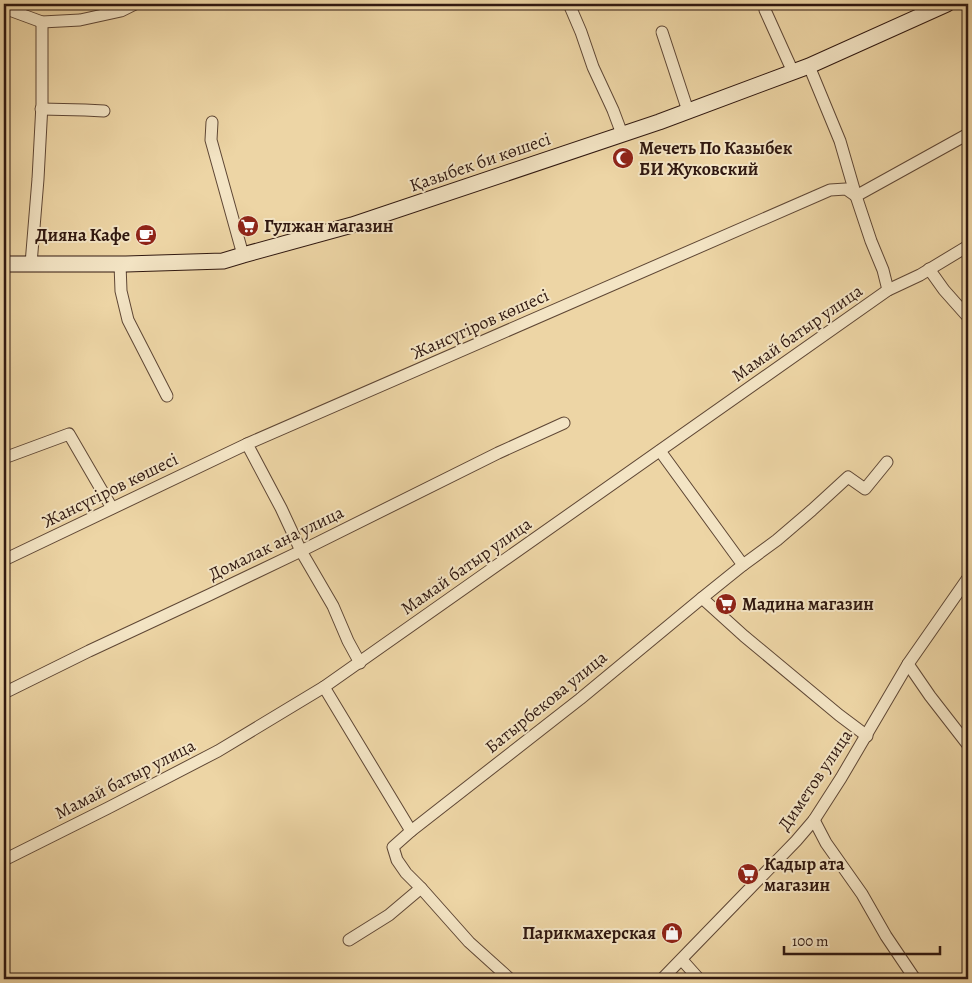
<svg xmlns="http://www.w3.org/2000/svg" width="972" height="983" font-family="Alegreya,serif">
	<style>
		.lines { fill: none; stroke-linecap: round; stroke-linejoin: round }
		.minor-casing { stroke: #5f4735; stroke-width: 13 }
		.secondary-casing { stroke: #301810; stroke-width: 17 }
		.minor { stroke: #f3e4c4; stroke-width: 11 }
		.secondary { stroke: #f3e4c4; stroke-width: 15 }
		.labels { text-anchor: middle; stroke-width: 4; stroke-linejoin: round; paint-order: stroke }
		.poi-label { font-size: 18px; font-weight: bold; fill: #301810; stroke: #f3e4c4; text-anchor: start }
		.street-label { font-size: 18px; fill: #301810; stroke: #f3e4c4 }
	</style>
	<rect width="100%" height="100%" fill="#edd5a5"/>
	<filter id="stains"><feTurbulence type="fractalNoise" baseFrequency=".004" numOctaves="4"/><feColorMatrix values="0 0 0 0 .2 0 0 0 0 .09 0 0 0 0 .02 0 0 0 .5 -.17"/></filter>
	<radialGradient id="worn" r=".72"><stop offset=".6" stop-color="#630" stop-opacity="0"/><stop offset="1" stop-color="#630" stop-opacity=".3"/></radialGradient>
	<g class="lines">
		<g class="minor-casing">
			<g id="minor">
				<path d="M569 4 581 32 593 67 613 110 622 134"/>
				<path d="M4 8 42 22 80 20 121 11 135 4"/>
				<path d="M765 10 793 72"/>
				<path d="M662 32 688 111"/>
				<path d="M809 66 840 141 856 196 871 241 883 270 888 290"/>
				<path d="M41 109 85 110 104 111"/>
				<path d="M212 122 211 140 243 255"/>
				<path d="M31 264 38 179 42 104V22"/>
				<path d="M120 264 121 291 128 320 167 396"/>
				<path d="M929 269 944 290 968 317"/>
				<path d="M247 444 281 508 301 551 333 606 348 641 360 663"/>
				<path d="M660 451 743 565"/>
				<path d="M4 458 69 434 112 508"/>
				<path d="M4 560 247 444 830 190 846 189 856 196 968 134"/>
				<path d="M702 598 744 636 839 715 867 736"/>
				<path d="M908 664 930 696 968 745"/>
				<path d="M324 687 411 831 393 847 397 860 406 873 421 888 469 942 510 979"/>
				<path d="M4 693 89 651 209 595 301 551 498 453 564 423"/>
				<path d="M814 820 826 843 862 894 886 936 915 979"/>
				<path d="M411 831 580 699 702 598 743 565 777 540 812 510 848 477 865 489 887 462"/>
				<path d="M4 860 108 808 218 751 324 687 888 290 920 275 968 246"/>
				<path d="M349 940 389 915 421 888"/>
				<path d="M682 960 699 979"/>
				<path d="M662 979 796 841 814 820 841 778 908 664 968 578"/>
			</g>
		</g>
		<g class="secondary-casing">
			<path id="secondary" d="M4 264H126L223 261 243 255 352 225 659 122 809 66 947 4"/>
		</g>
		<use href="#minor" class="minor"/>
		<use href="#secondary" class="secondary"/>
	</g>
	<defs>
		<g id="mosque-disc" transform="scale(1.125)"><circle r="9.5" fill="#8f2418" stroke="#f3e4c4"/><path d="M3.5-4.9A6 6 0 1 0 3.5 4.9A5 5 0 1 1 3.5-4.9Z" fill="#fff"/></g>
		<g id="supermarket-disc" transform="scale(1.125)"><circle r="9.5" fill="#8f2418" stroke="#f3e4c4"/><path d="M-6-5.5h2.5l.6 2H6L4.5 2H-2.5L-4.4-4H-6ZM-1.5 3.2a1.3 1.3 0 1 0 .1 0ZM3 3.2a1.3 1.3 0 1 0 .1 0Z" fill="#fff"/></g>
		<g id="cafe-disc" transform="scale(1.125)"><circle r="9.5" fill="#8f2418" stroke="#f3e4c4"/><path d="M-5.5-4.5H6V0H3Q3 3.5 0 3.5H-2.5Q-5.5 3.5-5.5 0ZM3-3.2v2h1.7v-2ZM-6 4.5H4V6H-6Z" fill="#fff"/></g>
		<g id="shop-disc" transform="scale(1.125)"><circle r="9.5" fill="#8f2418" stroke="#f3e4c4"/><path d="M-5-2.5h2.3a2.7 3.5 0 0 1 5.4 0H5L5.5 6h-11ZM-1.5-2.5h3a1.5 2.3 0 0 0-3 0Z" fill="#fff"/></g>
	</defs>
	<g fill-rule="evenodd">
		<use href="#mosque-disc" x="623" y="158"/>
		<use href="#supermarket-disc" x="248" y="226"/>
		<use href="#cafe-disc" x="146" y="235"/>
		<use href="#supermarket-disc" x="726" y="604"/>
		<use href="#supermarket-disc" x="748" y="874"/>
		<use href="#shop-disc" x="672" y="933"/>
	</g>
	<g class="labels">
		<g class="poi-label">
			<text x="639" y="154">Мечеть По Казыбек<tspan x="639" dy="21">БИ Жуковский</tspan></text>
			<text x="264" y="232">Гулжан магазин</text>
			<text x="130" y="241" text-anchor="end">Дияна Кафе</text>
			<text x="742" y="610">Мадина магазин</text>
			<text x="764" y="870">Кадыр ата<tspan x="764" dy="21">магазин</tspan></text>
			<text x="656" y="939" text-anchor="end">Парикмахерская</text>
		</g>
		<g class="street-label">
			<text transform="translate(480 162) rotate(-19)" y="6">Қазыбек би көшесі</text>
			<text transform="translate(480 324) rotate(-24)" y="6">Жансүгіров көшесі</text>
			<text transform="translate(797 333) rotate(-35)" y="6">Мамай батыр улица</text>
			<text transform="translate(110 490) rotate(-26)" y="6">Жансүгіров көшесі</text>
			<text transform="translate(276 543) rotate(-26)" y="6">Домалак ана улица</text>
			<text transform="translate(466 566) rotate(-35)" y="6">Мамай батыр улица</text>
			<text transform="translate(546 702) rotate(-39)" y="6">Батырбекова улица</text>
			<text transform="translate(125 779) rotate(-27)" y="6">Мамай батыр улица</text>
			<text transform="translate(815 780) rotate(-56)" y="6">Диметов улица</text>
		</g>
	</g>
	<rect width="972" height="983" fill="none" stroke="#edd5a5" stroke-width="20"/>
	<rect x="5" y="5" width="962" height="973" fill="none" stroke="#301810" stroke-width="2.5"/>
	<rect x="10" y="10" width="952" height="963" fill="none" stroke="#301810"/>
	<path d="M784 946v8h156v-8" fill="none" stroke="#301810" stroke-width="2.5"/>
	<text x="792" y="946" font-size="15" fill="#301810" stroke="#f3e4c4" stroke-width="4" paint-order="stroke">100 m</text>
	<rect width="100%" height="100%" filter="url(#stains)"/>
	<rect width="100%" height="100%" fill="url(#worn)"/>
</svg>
